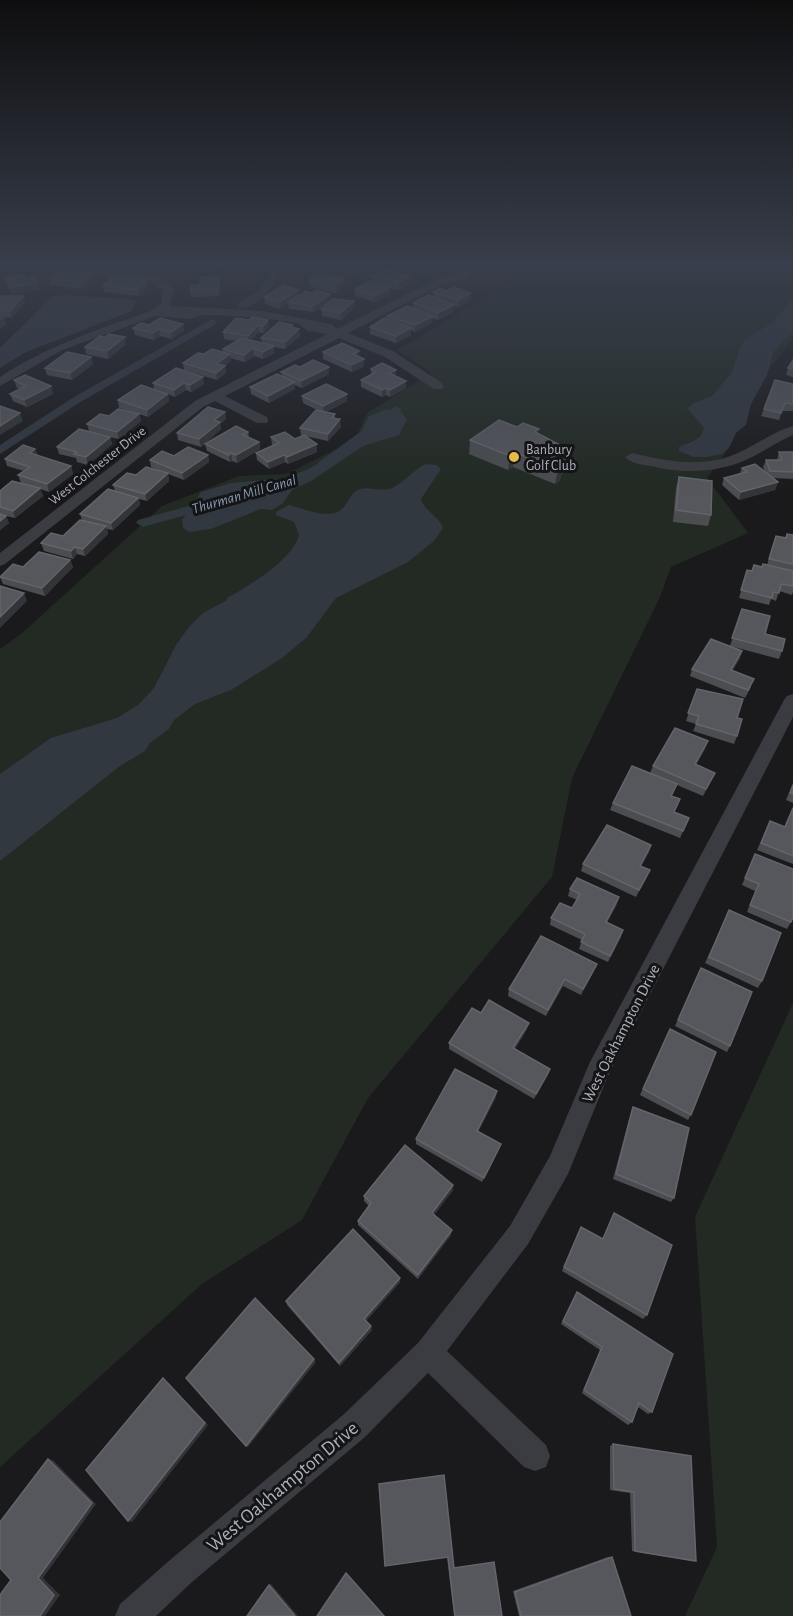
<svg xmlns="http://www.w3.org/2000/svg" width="793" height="1616" font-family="'Alegreya Sans',sans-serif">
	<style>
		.green { fill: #222a23 }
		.water { fill: #313840 }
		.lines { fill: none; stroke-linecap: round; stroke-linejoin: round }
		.canal { fill: #313840; fill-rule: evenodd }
		.street { fill: #3b3c41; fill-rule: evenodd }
		.wall { fill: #4b4d51 }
		.shaded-wall { fill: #333437 }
		.building { fill: #56575c; stroke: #64656b; stroke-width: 1.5 }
		.poi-dot { fill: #e6b948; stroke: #151517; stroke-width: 2 }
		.labels { text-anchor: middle; stroke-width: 6; stroke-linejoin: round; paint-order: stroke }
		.far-poi-label { font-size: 14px; fill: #adb1bb; stroke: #151517; text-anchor: start }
		.far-street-label { font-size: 14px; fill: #adb1bb; stroke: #151517 }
		.far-water-label { font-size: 15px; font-style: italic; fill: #879cb3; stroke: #151517 }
		.street-label { font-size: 16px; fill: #adb1bb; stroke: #151517 }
		.near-street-label { font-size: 20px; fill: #adb1bb; stroke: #151517 }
	</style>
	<rect width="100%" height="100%" fill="#1a1a1c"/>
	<g class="green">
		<path d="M527 265H793V339L758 383 729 448 707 478 748 533 671 567 660 597 572 778 552 877 368 1098 302 1220 202 1284 0 1467V649L21 634 162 506 239 476 286 474 355 440 367 413 432 373 397 350 513 282Z"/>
		<path d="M793 1003V1616H685L717 1547 695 1217Z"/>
	</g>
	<g class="water">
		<path d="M63 295 130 299 136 301 132 311 24 353 0 368V348L52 297Z"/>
		<path d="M793 298V333L781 343 773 353 767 375 751 404 746 425 736 433 730 446 722 454 707 457H694L679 451V447C690 442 701 441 704 428L687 408 694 403 712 396 732 372 740 348 745 340 773 322Z"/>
		<path d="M387 409 402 413 407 419 399 435 363 446 311 481 292 490 283 503 272 510 261 509 211 529 189 532 183 528 182 520 201 492 231 483 285 478 306 470 351 446 358 438 369 416Z"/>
		<path d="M426 464 436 465 441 469 421 499C425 512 438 515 443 528L434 541 408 562 336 598 306 638 282 658 231 690 195 704 174 720 169 729 150 743 145 751 120 766 0 861V774L51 738 117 718 138 705 154 688 176 645 189 627 203 613 227 600V598C251 585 293 559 299 535L294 522 276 515V512L289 505C303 508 329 521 342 509 347 504 350 495 356 491 367 484 380 493 392 488 402 484 413 470 426 464Z"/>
	</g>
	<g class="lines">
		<g class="canal">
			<path d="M275 267 283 269C273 284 259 311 237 308V304L257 292Z"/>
			<path d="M212 319 217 322 216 324 82 401 0 454V445L74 397Z"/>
			<path d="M396 406 402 410 400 413 327 468H319L317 465 319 462Z"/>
			<path d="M210 500 215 501 217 504 215 507 143 527 136 523 138 520Z"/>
		</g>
		<g class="street">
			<path d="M0 265H13L0 272Z"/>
			<path d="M69 265H87L146 273 160 277 174 289 170 306 263 311 331 324 337 329 437 279 459 275 466 265 475 267 466 279 443 284 348 333 393 351 442 383 444 386 442 389H434L385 357 339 338 225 396 267 417 268 420 267 423H257L215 401 203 407 5 564 0 566V553L195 401 327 334 308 331 297 323 263 318 215 315H201L190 319 156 316 62 350 0 386V377C47 346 99 329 151 311L161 303 163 290 145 279 104 275Z"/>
			<path d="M353 265H365L353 274H345V270Z"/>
			<path d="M793 426V435C777 442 763 452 748 459 718 473 682 474 651 466 642 465 631 463 625 457L632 453C669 462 707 469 742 451 759 443 775 431 793 426Z"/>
			<path d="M793 694V717L608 1076 568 1174 528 1244 447 1351 546 1445 550 1456 546 1467 535 1471 524 1467 428 1373 365 1437 192 1582 156 1616H115L120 1604 170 1560 343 1415 418 1343 510 1226 550 1156 590 1062 784 700 787 696Z"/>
		</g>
	</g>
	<g class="wall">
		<path d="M213 265H231L223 269Z"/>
		<path d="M393 265H431V270L424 274 411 270 408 272 393 267Z"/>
		<path d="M92 273 94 280 82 289 51 285 50 278Z"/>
		<path d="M219 276 220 283 219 296 191 297 190 290 200 285Z"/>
		<path d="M372 276 410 283 398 290 390 288V294L375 302 355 296V289L373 282Z"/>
		<path d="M147 280 148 287 139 296 104 292 103 285Z"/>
		<path d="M309 280 344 284 336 293 309 286Z"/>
		<path d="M447 291 471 293 470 300 458 307 453 306V312L438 320 432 318V323L415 332 411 330V335L396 343 370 334V327L387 320V316L413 308V303L433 297V292Z"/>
		<path d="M312 293 330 294V301L314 312 289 309 288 303 280 309 265 304 264 297 299 295Z"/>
		<path d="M0 296H23L25 302 12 318 4 317 6 324 0 329Z"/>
		<path d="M354 308 341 320 322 316 321 309Z"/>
		<path d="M236 318 269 327 263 333 259 332 251 340 262 343 261 338 293 328 300 336 285 349 274 347V353L263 359 254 356 245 362 230 358 231 361 224 366H225L226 373 217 380 184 370 183 363 204 354 223 352V349L237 341 224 339 223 332Z"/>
		<path d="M183 324 184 331 172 339 160 336 154 340 135 335 133 328 149 325Z"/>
		<path d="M126 344 108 359 86 354 85 347Z"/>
		<path d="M359 351V357L364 359V366L352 372 323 359V352Z"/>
		<path d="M91 357 93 364 72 380 47 375 45 368Z"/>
		<path d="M793 360V377L786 375 788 368Z"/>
		<path d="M300 367H329V374L302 388 295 385V389L269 403 251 394 250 387 282 376 281 372Z"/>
		<path d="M371 369 396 376 406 381V388L390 397 386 395 382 397 361 387V380L371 375Z"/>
		<path d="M14 380 51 386 53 394 27 407 13 401 10 394 20 389 17 388Z"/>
		<path d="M153 383 204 384 191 392 186 390 175 397 168 394 169 401 148 417 139 414 141 421 119 439 110 437 112 444 88 465 77 462 76 458 59 454 57 447 89 431 87 424 109 416 138 414 119 408 118 400 154 389Z"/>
		<path d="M793 384V411H782L779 420 761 416 764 409Z"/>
		<path d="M347 394V401L326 412 335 414V418L341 427 328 441 305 436 317 444V452L288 464 285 462 269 469 257 460 256 453 273 445H272L271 437 295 439 303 436 301 435 300 428 317 410 303 403 302 396Z"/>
		<path d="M225 412 226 419 220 424 221 429 201 447 178 440 177 433Z"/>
		<path d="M517 427 539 434 560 445 559 453 568 457 566 471 561 475 560 480 555 484 513 467 508 470 469 454 470 440Z"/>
		<path d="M248 432 249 437 259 442 260 449 237 463 232 461 230 462 207 451 205 444Z"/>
		<path d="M35 449 38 456 71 466 73 474 49 492 40 489 43 496 15 518 6 516 9 523 0 530V491L21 483 18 475 24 471 7 466 5 459Z"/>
		<path d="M779 452H793V479L773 478 778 482 775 490 739 500 722 485 724 478 740 473 742 468 765 472 763 467 766 460H777Z"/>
		<path d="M208 455 209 462 184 480 168 474 169 481 147 501 139 499 140 505 113 530 107 529 108 534 85 556 77 554 73 559 44 551 41 543 63 536 82 520 80 514 115 491 113 485 136 475 166 473 151 467 150 460 174 456Z"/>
		<path d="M679 477 711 515 708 526 673 522 676 488Z"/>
		<path d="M787 534 793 535V592L792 595 779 591 776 601 771 599 769 605 739 598 747 570 752 571 767 565 776 536 785 538Z"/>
		<path d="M70 560 73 567 45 596 3 584 0 577 23 567Z"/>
		<path d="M742 609 782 651 779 659 730 646Z"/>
		<path d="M740 658 732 671 751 687 745 698 690 676 692 669Z"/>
		<path d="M697 689 737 736 734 744 693 731 696 724 686 721Z"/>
		<path d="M705 749 696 765 715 773 703 796 677 785 672 796 675 812 689 818 680 838 610 810 613 803 650 773 653 766Z"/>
		<path d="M793 783V803L786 800Z"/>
		<path d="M793 807V864L757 850 770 821 784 827Z"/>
		<path d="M651 845 649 852 641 866 647 877 636 897 581 871 583 864Z"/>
		<path d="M755 854 791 922 787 929 747 912 755 891 742 885Z"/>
		<path d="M570 889 617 904 607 922 621 937 608 962 579 949 582 940 550 925 551 918 572 908 577 900 568 896Z"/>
		<path d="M729 910 762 981 758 988 705 963Z"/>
		<path d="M594 971 581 995 563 986 546 1016 508 996 509 989Z"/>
		<path d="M698 974 730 1046 727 1052 675 1026Z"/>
		<path d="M481 1013 527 1029 515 1049 550 1069 548 1075 534 1099 449 1049V1043Z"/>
		<path d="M667 1035 691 1115 688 1120 640 1095Z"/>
		<path d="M496 1097 478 1132 501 1144 499 1149 482 1182 416 1144V1139Z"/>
		<path d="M633 1107 674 1198 671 1202 613 1179 631 1112Z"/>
		<path d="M453 1185V1190L434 1215 451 1235 418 1279 358 1225V1221L369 1206 364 1201V1196Z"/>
		<path d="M614 1213 647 1315 643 1319 562 1271 581 1227 602 1239Z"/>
		<path d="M400 1278V1282L366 1321 372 1330 340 1366 287 1305 286 1301Z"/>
		<path d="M577 1292 652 1412 648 1414 638 1407 632 1422 628 1425 582 1393 600 1350 561 1324Z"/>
		<path d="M613 1444 696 1561H692L632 1551 630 1493 610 1490V1446Z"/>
		<path d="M444 1475 454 1568 502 1616H454L447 1557Z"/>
		<path d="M608 1557H612L631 1616H519L513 1591Z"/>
	</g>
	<g class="shaded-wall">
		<path d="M222 265H231L223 269Z"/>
		<path d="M408 265H411V270L408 272Z"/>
		<path d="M429 265H431V270L424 274V268Z"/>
		<path d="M92 273 94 280 82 289 80 283Z"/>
		<path d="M219 276 220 283 219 296 218 289Z"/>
		<path d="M410 276V283L398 290V283Z"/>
		<path d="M344 278V284L336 293V286Z"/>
		<path d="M147 280 148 287 139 296 137 290Z"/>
		<path d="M38 283 40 289 12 294 10 288Z"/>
		<path d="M390 287V294L375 302V296Z"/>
		<path d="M299 290V297L280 309 279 302Z"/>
		<path d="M471 293 470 300 458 307V300Z"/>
		<path d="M330 294V301L314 312 313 306Z"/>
		<path d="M23 296 25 302 12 318 10 311Z"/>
		<path d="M354 301V308L341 320 340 313Z"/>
		<path d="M453 305V312L438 320V313Z"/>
		<path d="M433 316 432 323 415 332V325Z"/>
		<path d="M4 317 6 324 0 329V320Z"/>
		<path d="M268 320 269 327 263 333V326Z"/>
		<path d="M183 324 184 331 172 339 171 332Z"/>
		<path d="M258 325 259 332 248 343V336Z"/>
		<path d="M411 328V335L396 343V336Z"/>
		<path d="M159 329 160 336 154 340 153 333Z"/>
		<path d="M299 329 300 336 285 349V342Z"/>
		<path d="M125 337 126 344 108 359 107 351Z"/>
		<path d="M274 346V353L263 359V352Z"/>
		<path d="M253 348 254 356 245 362 244 355Z"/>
		<path d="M359 351V358L353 354Z"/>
		<path d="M230 354 231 361 217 371 216 364Z"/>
		<path d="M91 357 93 364 72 380 70 373Z"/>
		<path d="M364 359V366L352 372 351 365Z"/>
		<path d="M225 366 226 373 217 380 216 373Z"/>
		<path d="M329 367V374L302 388 301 381Z"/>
		<path d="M396 370V377L389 373Z"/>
		<path d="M203 377 204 384 191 392 190 385Z"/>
		<path d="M406 381V388L390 397V390Z"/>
		<path d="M295 382V389L269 403 268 396Z"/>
		<path d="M184 383 186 390 175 397 174 390Z"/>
		<path d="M51 386 53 394 27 407 24 400Z"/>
		<path d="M386 388V395L382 397V390Z"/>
		<path d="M167 394 169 401 148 417 147 410Z"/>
		<path d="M347 394V401L324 413 323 406Z"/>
		<path d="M225 412 226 419 220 424 221 429 201 447 199 439 214 420Z"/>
		<path d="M20 413 23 421 0 435V426Z"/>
		<path d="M139 414 141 421 119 439 117 432Z"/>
		<path d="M340 419 341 427 328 441V434Z"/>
		<path d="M110 437 112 444 88 465 86 457Z"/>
		<path d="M259 442 260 449 237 463 236 455Z"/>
		<path d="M317 444V452L288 464 287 457Z"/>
		<path d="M560 445 558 459 553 450Z"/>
		<path d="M35 449 38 456 30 453Z"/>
		<path d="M515 452 513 467 508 470 510 456Z"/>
		<path d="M231 453 232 461 230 462 229 455Z"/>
		<path d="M208 455 209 462 184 480 182 473Z"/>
		<path d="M284 455 285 462 269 469 268 462Z"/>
		<path d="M568 457 566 471 561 475 560 480 555 484 559 464Z"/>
		<path d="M71 466 73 474 49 492 47 484Z"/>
		<path d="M168 473 169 481 147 501 145 494Z"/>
		<path d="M778 482 775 490 739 500 741 492Z"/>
		<path d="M40 488 43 496 15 518 13 511Z"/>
		<path d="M138 498 140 505 113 530 111 523Z"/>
		<path d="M6 516 9 523 0 530V521Z"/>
		<path d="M106 526 108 534 85 556 83 549Z"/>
		<path d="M75 547 77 554 73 559 71 551Z"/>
		<path d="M70 560 73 567 45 596 42 588Z"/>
		<path d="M24 593 27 601 0 628V617Z"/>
		<path d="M742 651 740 658 728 678 731 670Z"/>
		<path d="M708 741 705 749 692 772 695 764Z"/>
		<path d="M651 845 649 852 638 873 640 866Z"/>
		<path d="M650 870 647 877 636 897 639 890Z"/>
		<path d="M619 897 617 904 604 929 606 922Z"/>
		<path d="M623 930 621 937 608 962 610 956Z"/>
		<path d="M597 964 594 971 581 995 583 989Z"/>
		<path d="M565 979 563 986 546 1016 548 1010Z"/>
		<path d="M529 1023 527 1029 512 1054 513 1048Z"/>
		<path d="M550 1069 548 1075 534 1099 536 1094Z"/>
		<path d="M497 1091 496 1097 476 1136 477 1131Z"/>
		<path d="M453 1185V1190L432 1218V1213Z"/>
		<path d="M452 1230 451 1235 418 1279V1275Z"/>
		<path d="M400 1278V1282L365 1322 364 1319Z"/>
		<path d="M371 1326 372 1330 340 1366 339 1363Z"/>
		<path d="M314 1359 316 1362 248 1447 246 1446Z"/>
		<path d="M163 1378 208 1425 132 1522 128 1521Z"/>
		<path d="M48 1459 53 1460 96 1504 43 1578 60 1595 45 1616H40L38 1578Z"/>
		<path d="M346 1573H347L385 1616H384Z"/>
		<path d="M271 1584 298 1616H295L269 1585Z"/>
	</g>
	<g class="building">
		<path d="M416 265H429L424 268Z"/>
		<path d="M62 269 92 273 80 283 50 278Z"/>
		<path d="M385 269 410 276 398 283 372 276Z"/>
		<path d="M316 273 344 278 336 286 309 280Z"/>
		<path d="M24 274 26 278 35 276 38 283 10 288 5 278Z"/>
		<path d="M113 276 147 280 137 290 103 285Z"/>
		<path d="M219 276 218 289 190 290 191 285H200V277Z"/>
		<path d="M370 281 390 287 375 296 355 289Z"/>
		<path d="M283 285 299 290 279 302 264 297Z"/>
		<path d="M453 287 471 293 458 300 433 292 440 288 447 291Z"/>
		<path d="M316 290 330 294 313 306 288 302 306 291 312 293Z"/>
		<path d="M428 295 453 305 438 313 413 303Z"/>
		<path d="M0 296H23L10 311 0 310Z"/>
		<path d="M333 299 354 301 340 313 321 309Z"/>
		<path d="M407 306 433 316 415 325 387 316Z"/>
		<path d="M252 317 268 320 263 326 258 325 248 336 223 332 236 318 249 320Z"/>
		<path d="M160 318 183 324 171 332 159 329 153 333 133 328 141 323 149 325Z"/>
		<path d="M384 318 411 328 396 336 370 327Z"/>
		<path d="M279 322 293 325 291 327 299 329 285 342 261 338Z"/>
		<path d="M109 334 125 337 107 351 85 347 100 336 105 337Z"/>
		<path d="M242 338 274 346 263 352 253 348 244 355 223 349Z"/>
		<path d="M342 343 359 351 353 354 364 359 351 365 323 352Z"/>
		<path d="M212 349 230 354 216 364 225 366 216 373 183 363 198 353 204 354Z"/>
		<path d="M67 352 91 357 70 373 45 368Z"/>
		<path d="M313 360 329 367 301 381 281 372 295 365 300 367Z"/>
		<path d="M793 360V369L788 368Z"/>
		<path d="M382 363 396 370 389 373 406 381 390 390 386 388 382 390 361 380 376 372 371 369Z"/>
		<path d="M176 368 203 377 190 385 184 383 174 390 153 383Z"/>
		<path d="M277 374 295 382 268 396 250 387Z"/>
		<path d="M25 375 51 386 24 400 10 394 26 386 14 380Z"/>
		<path d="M775 380 793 384V404L785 403 781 413 764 409Z"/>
		<path d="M326 384 347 394 323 406 302 396Z"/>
		<path d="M141 385 167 394 147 410 118 400Z"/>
		<path d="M0 406 20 413 0 426Z"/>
		<path d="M208 407 225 412 214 420 220 422 199 439 177 433Z"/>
		<path d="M118 409 139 414 117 432 87 424 100 414 109 416Z"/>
		<path d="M316 410 335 414 332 418 340 419 328 434 300 428Z"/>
		<path d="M499 420 517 427 523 423 539 429 535 432 560 445 553 450 568 457 559 464 563 466 557 470 515 452 510 456 470 440Z"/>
		<path d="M236 426 248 432 243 435 259 442 236 455 231 453 229 455 205 444Z"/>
		<path d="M79 429 110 437 86 457 74 454 77 452 57 447Z"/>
		<path d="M285 432 295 439 304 435 317 444 287 457 284 455 268 462 256 453 279 443 271 437Z"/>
		<path d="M23 445 35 449 30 453 71 466 47 484 18 475 30 467 5 459Z"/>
		<path d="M188 447 208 455 182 473 150 460 162 451 174 456Z"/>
		<path d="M779 452H793V472L770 471 766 460H782Z"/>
		<path d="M755 464 778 482 741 492 724 478 747 472 742 468Z"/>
		<path d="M146 467 168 473 145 494 113 485 127 473 136 475Z"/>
		<path d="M679 477 712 481 711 515 676 510Z"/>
		<path d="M12 481 40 488 13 511 0 507V491Z"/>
		<path d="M108 489 138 498 111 523 80 514Z"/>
		<path d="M0 514 6 516 0 521Z"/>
		<path d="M80 520 106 526 83 549 75 547 71 551 41 543 51 533 63 536Z"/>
		<path d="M787 534 793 535V564L769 559 776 536 786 538Z"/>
		<path d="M39 552 70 560 42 588 0 577 13 564 23 567Z"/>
		<path d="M763 564 793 571V586L781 584 779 593 773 592 772 598 741 590 747 570 752 571 754 565 762 567Z"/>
		<path d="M0 586 24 593 0 617Z"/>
		<path d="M742 609 770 616 765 634 785 639 782 651 732 638Z"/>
		<path d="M711 639 742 651 731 670 754 679 748 690 692 669Z"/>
		<path d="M697 689 743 699 737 718 742 719 737 736 696 724 699 716 688 713Z"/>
		<path d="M675 728 708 741 695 764 715 773 706 789 653 766Z"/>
		<path d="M632 766 677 784 671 796 680 799 674 812 689 818 683 831 613 803Z"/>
		<path d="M793 785V794L790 793Z"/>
		<path d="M793 808V856L761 843 770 821 785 827Z"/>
		<path d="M607 825 651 845 640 866 650 870 639 890 583 864Z"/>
		<path d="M755 854 793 869V917L791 922 750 905 759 884 745 878Z"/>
		<path d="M577 878 619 897 606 922 623 930 610 956 581 942 585 934 551 918 560 903 572 908 580 894 570 889Z"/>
		<path d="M729 910 781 933 762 981 709 957Z"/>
		<path d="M541 936 597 964 583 989 565 979 548 1010 509 989Z"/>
		<path d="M701 968 752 992 730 1046 678 1020Z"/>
		<path d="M489 1000 529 1023 513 1048 550 1069 536 1094 449 1043 472 1008 481 1013Z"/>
		<path d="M670 1029 716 1052 691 1115 643 1089Z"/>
		<path d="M455 1069 497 1091 477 1131 501 1144 484 1178 416 1139Z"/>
		<path d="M633 1107 689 1128 674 1198 616 1174Z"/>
		<path d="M405 1145 453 1185 432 1213 452 1230 418 1275 358 1221 371 1203 364 1196Z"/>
		<path d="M614 1213 672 1245 647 1315 564 1267 581 1227 603 1239Z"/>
		<path d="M353 1229 400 1278 364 1319 371 1326 339 1363 286 1301Z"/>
		<path d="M577 1292 673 1354 652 1412 639 1403 632 1422 584 1390 602 1347 563 1321Z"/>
		<path d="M255 1298 314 1359 246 1446 186 1378Z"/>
		<path d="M163 1378 205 1423 128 1521 86 1470Z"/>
		<path d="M613 1444 691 1456 696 1561 635 1551 634 1492 614 1489Z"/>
		<path d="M48 1459 92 1503 38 1578 54 1595 40 1616H0V1595L11 1580 0 1568V1522Z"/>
		<path d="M444 1475 454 1568 494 1562 502 1616H455L448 1557 385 1566 379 1484Z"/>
		<path d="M612 1557 631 1616H521L515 1592Z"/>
		<path d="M346 1573 384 1616H317Z"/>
		<path d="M269 1585 295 1616H247Z"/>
	</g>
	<linearGradient id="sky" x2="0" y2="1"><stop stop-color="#0e0e0f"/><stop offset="0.54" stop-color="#383e4b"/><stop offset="1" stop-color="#383e4b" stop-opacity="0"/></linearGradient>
	<rect width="793" height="491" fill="url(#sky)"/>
	<circle class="poi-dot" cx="514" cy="457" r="6"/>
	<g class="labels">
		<g class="far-poi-label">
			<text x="526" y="454">Banbury<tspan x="526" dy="16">Golf Club</tspan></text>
		</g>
		<g class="far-street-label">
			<text transform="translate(97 465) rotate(-38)" y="5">West Colchester Drive</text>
		</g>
		<g class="far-water-label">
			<text transform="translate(244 494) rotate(-16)" y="5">Thurman Mill Canal</text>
		</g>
		<g class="street-label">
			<text transform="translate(620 1033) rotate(-63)" y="6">West Oakhampton Drive</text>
		</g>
		<g class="near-street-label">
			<text transform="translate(282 1486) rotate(-40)" y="7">West Oakhampton Drive</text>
		</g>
	</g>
</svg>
